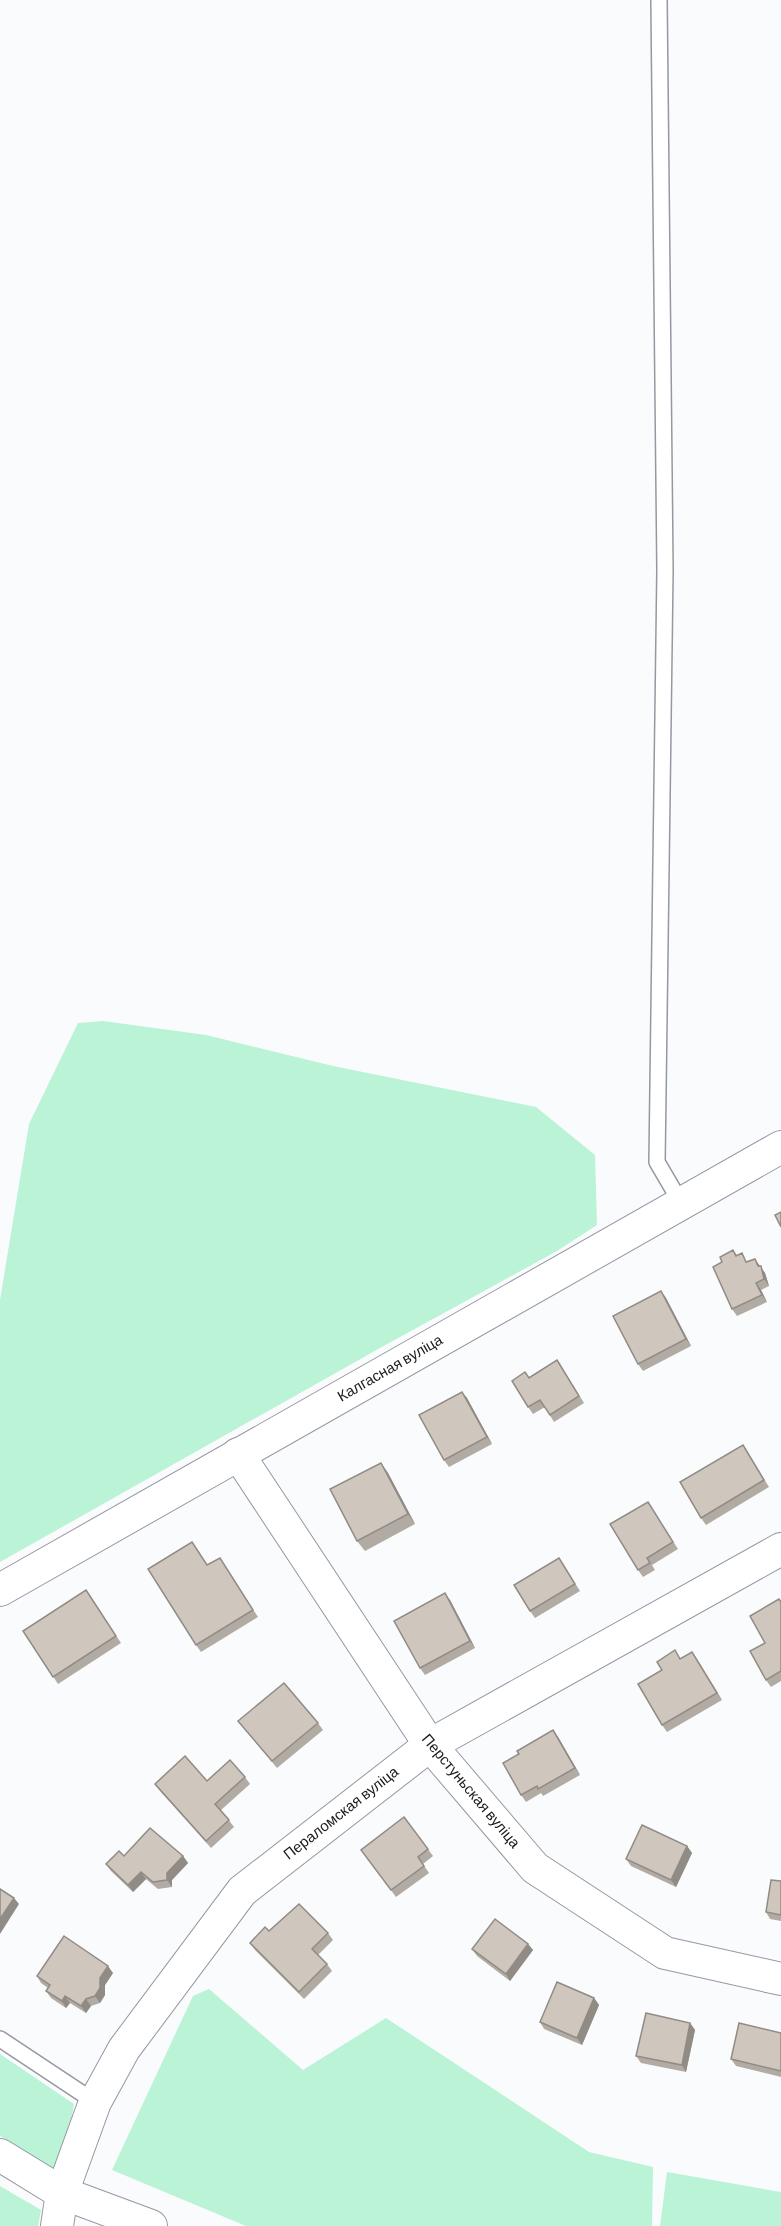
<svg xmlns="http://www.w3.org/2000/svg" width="781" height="2226" font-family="Barlow,sans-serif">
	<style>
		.green { fill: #baf3d5 }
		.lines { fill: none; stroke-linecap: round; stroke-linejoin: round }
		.lane-casing { stroke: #9498a2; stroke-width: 18 }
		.street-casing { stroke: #9498a2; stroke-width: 34 }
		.lane { stroke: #fff; stroke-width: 15 }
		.street { stroke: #fff; stroke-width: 32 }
		.wall { fill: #b2aba3 }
		.shaded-wall { fill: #918b85 }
		.building { fill: #cfc7be; stroke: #918b85; stroke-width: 1.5 }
		.labels { text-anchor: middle; stroke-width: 5; stroke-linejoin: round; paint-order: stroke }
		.street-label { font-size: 15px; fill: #1a1b1f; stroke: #fff }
	</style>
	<rect width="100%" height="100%" fill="#fafbfd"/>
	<g class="green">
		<path d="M103 1021 206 1035 333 1066 536 1107 595 1155 597 1225 557 1251 380 1348 0 1562V1300L29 1124 78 1023Z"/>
		<path d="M209 1989 303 2070 386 2018 589 2152 653 2167 652 2226H246L112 2170 193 1996Z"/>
		<path d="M0 2054 74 2104 61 2173 0 2136Z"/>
		<path d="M667 2172 781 2192V2226H660Z"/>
		<path d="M0 2186 41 2210 38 2226H0Z"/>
	</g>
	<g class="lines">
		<g class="lane-casing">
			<g id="lane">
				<path d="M659 0 665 570 657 1162 681 1203"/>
				<path d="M0 2039 95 2102"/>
			</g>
		</g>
		<g class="street-casing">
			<g id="street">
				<path d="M238 1454 430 1745 535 1868 665 1953 781 1979"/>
				<path d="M0 1590 781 1147"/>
				<path d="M0 2155 62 2193 151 2226"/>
				<path d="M57 2226 62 2193 95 2102 124 2049 242 1891 430 1745 781 1549"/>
			</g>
		</g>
		<use href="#lane" class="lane"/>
		<use href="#street" class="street"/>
	</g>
	<g class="wall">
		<path d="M733 1250 737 1255 748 1262 760 1266 765 1273 769 1286 761 1290 767 1302 737 1316 732 1309 722 1262Z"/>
		<path d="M661 1291 666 1298 691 1346 643 1371 638 1364Z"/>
		<path d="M557 1360 584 1403 554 1422 545 1407 533 1414 528 1407 529 1377Z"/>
		<path d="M462 1392 467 1398 492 1444 449 1467 444 1460Z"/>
		<path d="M743 1445 769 1487 706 1525 701 1518Z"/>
		<path d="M381 1463 388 1473 415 1524 365 1551 357 1541Z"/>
		<path d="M652 1509 678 1549 652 1565 655 1570 643 1577 638 1570Z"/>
		<path d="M220 1558 258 1617 201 1652 196 1645Z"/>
		<path d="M559 1558 580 1591 535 1618 530 1611Z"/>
		<path d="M86 1590 121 1643 58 1684 23 1631Z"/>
		<path d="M450 1600 475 1648 425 1675 420 1668Z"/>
		<path d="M781 1601V1681L771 1687 766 1680 765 1643Z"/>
		<path d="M692 1652 722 1700 667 1732 662 1725 681 1659Z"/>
		<path d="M238 1721 318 1723 323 1730 277 1768Z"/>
		<path d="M558 1737 580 1775 543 1796 541 1793 526 1802 521 1795 519 1754Z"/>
		<path d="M245 1777 250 1784 221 1810 234 1827 211 1848 160 1791 155 1784Z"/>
		<path d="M404 1817 433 1856 423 1864 429 1873 396 1897 361 1850Z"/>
		<path d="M687 1846 692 1853 676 1887 631 1866 626 1859Z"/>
		<path d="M124 1856H183L188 1863 172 1880V1887L158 1889 146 1879 133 1892 111 1871 106 1864Z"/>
		<path d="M781 1881V1921L770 1919 766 1912Z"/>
		<path d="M269 1931 328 1933 333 1940 318 1955 327 1964 332 1971 304 1999 255 1950 250 1943Z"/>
		<path d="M528 1944 533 1950 510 1981 477 1956 472 1949Z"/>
		<path d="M113 1973 105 1985V1995L100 2003 91 2006 86 2013 70 2003 66 2008 51 1998 46 1991 48 1988 41 1983 37 1976Z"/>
		<path d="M594 1998 599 2005 582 2045 544 2029 540 2022Z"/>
		<path d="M690 2023 695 2030 686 2072 641 2063 636 2056Z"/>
		<path d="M781 2033V2077L736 2066 731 2059Z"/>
	</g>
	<g class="shaded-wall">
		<path d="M755 1259 765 1273 769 1286 764 1279Z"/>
		<path d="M756 1283 761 1290 767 1302 762 1295Z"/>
		<path d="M661 1291 666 1298 691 1346 686 1339Z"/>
		<path d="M462 1392 467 1398 492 1444 487 1437Z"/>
		<path d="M381 1463 388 1473 415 1524 408 1514Z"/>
		<path d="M445 1593 450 1600 475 1648 470 1641Z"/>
		<path d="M692 1652 697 1659 722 1700 717 1693Z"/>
		<path d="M553 1730 558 1737 580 1775 575 1768Z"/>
		<path d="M687 1846 692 1853 676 1887 671 1880Z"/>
		<path d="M183 1856 188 1863 172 1880V1887L167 1880V1873Z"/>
		<path d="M141 1872 146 1879 133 1892 128 1885Z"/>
		<path d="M14 1898 19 1904 0 1934V1919Z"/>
		<path d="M528 1944 533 1950 510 1981 506 1974Z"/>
		<path d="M108 1966 113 1973 105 1985V1995L100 2003 95 1996 100 1978Z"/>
		<path d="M65 1996 70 2003 66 2008 62 2001Z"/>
		<path d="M594 1998 599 2005 582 2045 577 2038Z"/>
		<path d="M86 1999 91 2006 86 2013 81 2006Z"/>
		<path d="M690 2023 695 2030 686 2072 682 2065Z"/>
	</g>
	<g class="building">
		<path d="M781 1212V1227L775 1215Z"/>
		<path d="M733 1250 736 1256 742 1253 746 1262 755 1259 758 1266H761L764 1279 756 1283 762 1295 732 1309 713 1267 722 1262 720 1257Z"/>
		<path d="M661 1291 686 1339 638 1364 613 1316Z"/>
		<path d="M557 1360 579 1396 550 1415 540 1400 528 1407 512 1381 525 1372 529 1378Z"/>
		<path d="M462 1392 487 1437 444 1460 419 1415Z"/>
		<path d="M743 1445 764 1480 701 1518 680 1482Z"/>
		<path d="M381 1463 408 1514 357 1541 330 1489Z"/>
		<path d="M648 1502 673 1542 647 1558 650 1563 638 1570 610 1524Z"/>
		<path d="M192 1542 207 1565 220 1558 253 1610 196 1645 148 1569Z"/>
		<path d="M559 1558 575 1584 530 1611 514 1585Z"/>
		<path d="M86 1590 116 1636 53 1677 23 1631Z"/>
		<path d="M445 1593 470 1641 420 1668 394 1621Z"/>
		<path d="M779 1599 781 1602V1671L766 1680 750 1651 765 1643 750 1616Z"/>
		<path d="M675 1650 680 1659 692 1652 717 1693 662 1725 638 1684 662 1670 657 1662Z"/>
		<path d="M284 1683 318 1723 272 1761 238 1721Z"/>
		<path d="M553 1730 575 1768 538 1789 537 1786 521 1795 503 1763 519 1754 517 1751Z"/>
		<path d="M185 1756 207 1781 230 1760 245 1777 215 1804 229 1820 206 1841 155 1784Z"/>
		<path d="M404 1817 428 1849 418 1857 424 1866 391 1890 361 1850Z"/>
		<path d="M642 1825 687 1846 671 1880 626 1859Z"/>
		<path d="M150 1828 183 1856 167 1873V1880L153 1882 141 1872 128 1885 106 1864 119 1851 124 1856Z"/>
		<path d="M771 1880 781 1881V1915L766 1912Z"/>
		<path d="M0 1889 14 1898 0 1919Z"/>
		<path d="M299 1904 328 1933 312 1949 327 1964 299 1992 250 1943 265 1927 269 1931Z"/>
		<path d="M495 1919 528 1944 506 1974 472 1949Z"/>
		<path d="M64 1936 108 1966 100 1978V1988L95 1996 86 1999 81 2006 65 1996 62 2001 46 1991 50 1985 37 1976Z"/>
		<path d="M557 1982 594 1998 577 2038 540 2022Z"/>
		<path d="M646 2013 690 2023 682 2065 636 2056Z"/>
		<path d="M739 2023 781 2033V2071L731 2059Z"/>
	</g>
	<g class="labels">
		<g class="street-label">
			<text transform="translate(390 1368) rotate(-30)" y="5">Калгасная вуліца</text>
			<text transform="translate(471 1791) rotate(50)" y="5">Перстуньская вуліца</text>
			<text transform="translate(341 1813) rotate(-38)" y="5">Пераломская вуліца</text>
		</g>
	</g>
</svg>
